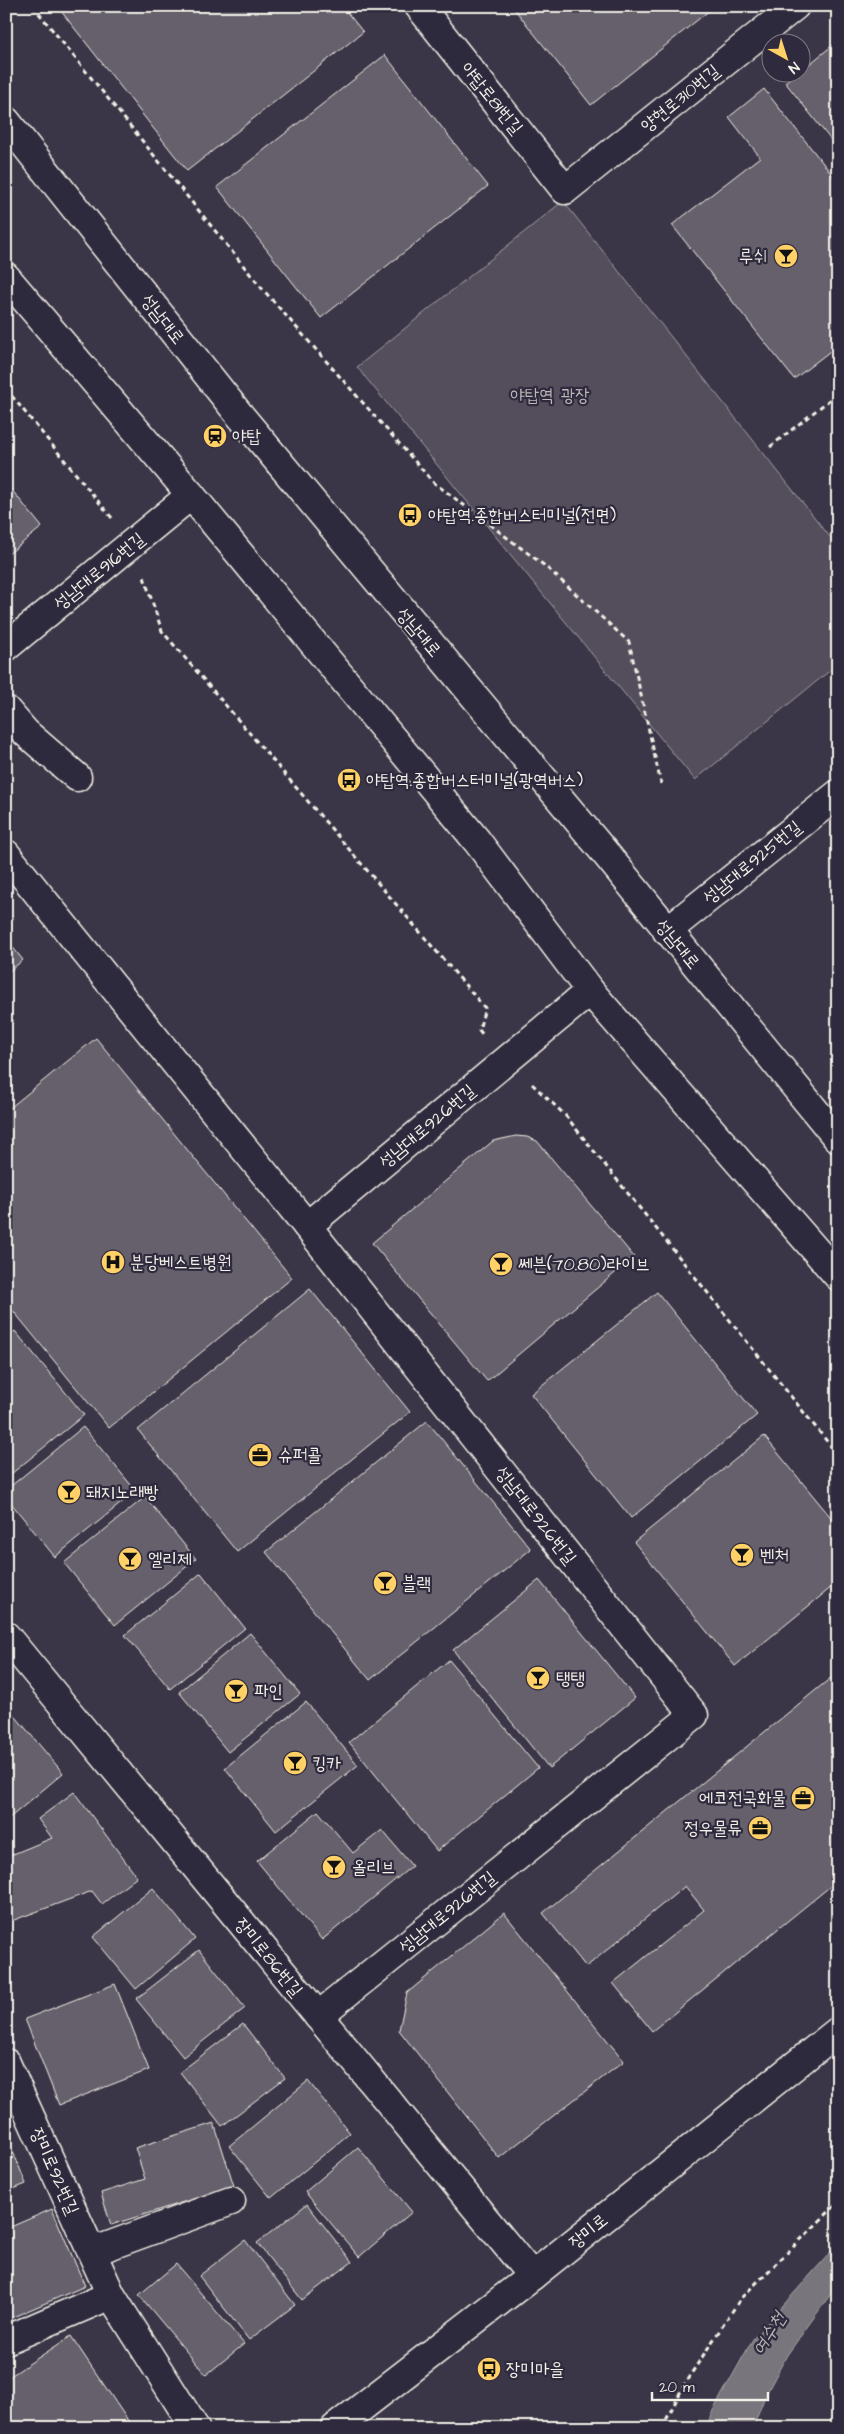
<svg xmlns="http://www.w3.org/2000/svg" width="844" height="2434" font-family="'Architects Daughter','Poor Story',sans-serif">
	<style>
		.green { fill: #534e5c; stroke: #a4a0a2 }
		.water { fill: #78747b; stroke: #aaa6a7 }
		.building { fill: #65616c; stroke: #f4f1e8 }
		.lines { fill: none; stroke-linecap: round; stroke-linejoin: round }
		.minor-casing { stroke: #f4f1e8; stroke-width: 31 }
		.major-casing { stroke: #f4f1e8; stroke-width: 31 }
		.path { stroke: #f4f1e8; stroke-width: 3; stroke-dasharray: 5 4; stroke-linecap: butt }
		.minor { stroke: #2f2a3d; stroke-width: 28 }
		.major { stroke: #2f2a3d; stroke-width: 28 }
		.labels { text-anchor: middle; stroke-width: 4.5; stroke-linejoin: round; paint-order: stroke }
		.street-label { font-size: 18px; fill: #f4f1e8; stroke: #2f2a3d }
		.poi-label { font-size: 18px; fill: #f4f1e8; stroke: #2f2a3d; text-anchor: start }
		.park-label { font-size: 18px; fill: #bcb8b7; stroke: #2f2a3d }
		.water-label { font-size: 19px; font-style: italic; fill: #b6b2b2; stroke: #2f2a3d }
	</style>
	<rect width="100%" height="100%" fill="#3b3647"/>
	<filter id="ink" filterUnits="userSpaceOnUse"><feTurbulence type="fractalNoise" baseFrequency=".02" numOctaves="2"/><feDisplacementMap in="SourceGraphic" scale="10" xChannelSelector="R" yChannelSelector="G"/><feConvolveMatrix kernelMatrix="1 2 1 2 8 2 1 2 1" color-interpolation-filters="sRGB"/></filter>
	<g filter="url(#ink)">
		<path class="green" d="M563 201 838 547V664L695 780 357 367Z"/>
		<path class="water" d="M838 2244V2284L787 2355 765 2396 753 2428H707L711 2414 753 2339Z"/>
		<g class="building">
			<path d="M57 6H342L363 32 187 171Z"/>
			<path d="M512 6H715L591 105Z"/>
			<path d="M838 41V149L785 82 798 72H802V70Z"/>
			<path d="M385 55 488 186 321 318 217 187Z"/>
			<path d="M764 89 838 182V345L794 379 672 225 760 157 729 117Z"/>
			<path d="M838 443V456L831 448Z"/>
			<path d="M6 483 42 527 6 556Z"/>
			<path d="M6 939 23 960 6 974Z"/>
			<path d="M96 1038 292 1278 109 1428 6 1302V1111Z"/>
			<path d="M516 1136 527 1137 537 1141 634 1257 487 1381 372 1243 493 1141Z"/>
			<path d="M310 1289 410 1412 237 1552 138 1430Z"/>
			<path d="M657 1292 757 1415 631 1518 531 1394Z"/>
			<path d="M15 1331 84 1415 6 1478V1338Z"/>
			<path d="M427 1421 531 1549 370 1680 266 1552Z"/>
			<path d="M83 1427 136 1491 55 1557 6 1497V1490Z"/>
			<path d="M764 1436 838 1526V1582L735 1666 634 1542Z"/>
			<path d="M145 1497 196 1559 115 1625 64 1563Z"/>
			<path d="M201 1573 245 1628 170 1689 125 1635Z"/>
			<path d="M539 1580 635 1698 549 1768 453 1650Z"/>
			<path d="M250 1633 300 1694 228 1752 179 1692Z"/>
			<path d="M449 1660 538 1768 437 1851 349 1742Z"/>
			<path d="M838 1672V1749L834 1752 838 1757V1880L652 2031 613 1983 704 1910 685 1886 586 1967 543 1913Z"/>
			<path d="M306 1702 358 1765 276 1831 225 1768Z"/>
			<path d="M11 1711 63 1773 6 1821V1716Z"/>
			<path d="M74 1792 137 1877 102 1904 92 1891 6 1923V1857L52 1838 38 1819Z"/>
			<path d="M318 1811 353 1853 382 1830 412 1866 322 1940 257 1861Z"/>
			<path d="M153 1888 195 1939 136 1989 93 1937Z"/>
			<path d="M504 1913 624 2061 499 2158 399 2030 407 1993Z"/>
			<path d="M199 1950 245 2008 183 2057 136 1999Z"/>
			<path d="M115 1984 149 2070 59 2105 25 2019Z"/>
			<path d="M243 2024 285 2078 222 2126 180 2072Z"/>
			<path d="M308 2081 350 2133 271 2198 229 2146Z"/>
			<path d="M214 2123 234 2186 111 2225 101 2193 145 2179 135 2148Z"/>
			<path d="M6 2134 26 2184 6 2192Z"/>
			<path d="M358 2147 412 2212 359 2257 305 2192Z"/>
			<path d="M307 2204 352 2262 302 2300 257 2243Z"/>
			<path d="M52 2209 85 2286 6 2320V2229Z"/>
			<path d="M245 2240 295 2305 249 2340 199 2276Z"/>
			<path d="M176 2264 244 2344 206 2375 139 2295Z"/>
			<path d="M71 2336 133 2428H6V2379Z"/>
		</g>
		<g class="lines">
			<g class="minor-casing">
				<g id="minor">
					<path d="M419 6 565 190 795 6"/>
					<path d="M6 647 191 495"/>
					<path d="M6 710 25 732 77 777"/>
					<path d="M6 854 307 1226 694 1715 318 2016"/>
					<path d="M667 931 838 794"/>
					<path d="M307 1226 590 991"/>
					<path d="M6 1636 532 2276"/>
					<path d="M6 2063 111 2295 195 2428"/>
					<path d="M92 2252 231 2201"/>
					<path d="M6 2340 111 2295"/>
					<path d="M335 2428 532 2276 838 2031"/>
				</g>
			</g>
			<g class="major-casing">
				<g id="major">
					<path d="M6 121 238 413 606 854 838 1139"/>
					<path d="M6 277 191 495 477 841 590 991 838 1276"/>
				</g>
			</g>
			<g class="path">
				<path d="M33 6 259 285 433 482 545 566 629 642 661 784"/>
				<path d="M6 389 112 518"/>
				<path d="M770 447 838 393"/>
				<path d="M144 577 162 631 485 1008 479 1030 484 1036"/>
				<path d="M835 899 838 901"/>
				<path d="M532 1084 565 1115 838 1455"/>
				<path d="M662 2428 685 2383 741 2298 838 2203"/>
				<path d="M829 2428 838 2415"/>
			</g>
			<use href="#minor" class="minor"/>
			<use href="#major" class="major"/>
		</g>
	</g>
	<defs>
		<g id="bar-disc" transform="scale(1.25)"><circle r="9.5" fill="#ffd166" stroke="#2f2a3d"/><path d="M-6-5H6L.8 .8V4.5H3.5V6h-7V4.5H-.8V.8Z" fill="#111"/></g>
		<g id="station-disc" transform="scale(1.25)"><circle r="9.5" fill="#ffd166" stroke="#2f2a3d"/><path d="M-3-6H3Q5-6 5-4V2Q5 4 3 4L4.5 6H3L1.5 4h-3L-3 6H-4.5L-3 4Q-5 4-5 2V-4Q-5-6-3-6ZM-3.5-4v3h7v-3ZM-3.5 1v1.5H-2V1ZM2 1v1.5H3.5V1Z" fill="#111"/></g>
		<g id="bus-disc" transform="scale(1.25)"><circle r="9.5" fill="#ffd166" stroke="#2f2a3d"/><path d="M-5-6H5V4H4V6H2V4H-2V6H-4V4H-5ZM-3.5-4V0h7V-4ZM-3.5 1.2v1.5H-2V1.2ZM2 1.2v1.5H3.5V1.2Z" fill="#111"/></g>
		<g id="hospital-disc" transform="scale(1.25)"><circle r="9.5" fill="#ffd166" stroke="#2f2a3d"/><path d="M-5-5h3v3.5h4V-5h3V5h-3V1.5h-4V5h-3Z" fill="#111"/></g>
		<g id="office-disc" transform="scale(1.25)"><circle r="9.5" fill="#ffd166" stroke="#2f2a3d"/><path d="M-6-3h4V-5.5h4V-3h4V5H-6ZM-1-4.5V-3h2v-1.5ZM-6 0V1H6V0Z" fill="#111"/></g>
	</defs>
	<g fill-rule="evenodd">
		<use href="#bar-disc" x="786" y="256"/>
		<use href="#station-disc" x="215" y="436"/>
		<use href="#bus-disc" x="410" y="515"/>
		<use href="#bus-disc" x="349" y="780"/>
		<use href="#hospital-disc" x="113" y="1262"/>
		<use href="#bar-disc" x="501" y="1264"/>
		<use href="#office-disc" x="260" y="1455"/>
		<use href="#bar-disc" x="69" y="1492"/>
		<use href="#bar-disc" x="742" y="1555"/>
		<use href="#bar-disc" x="130" y="1559"/>
		<use href="#bar-disc" x="385" y="1583"/>
		<use href="#bar-disc" x="538" y="1678"/>
		<use href="#bar-disc" x="236" y="1691"/>
		<use href="#bar-disc" x="295" y="1763"/>
		<use href="#office-disc" x="803" y="1798"/>
		<use href="#office-disc" x="760" y="1828"/>
		<use href="#bar-disc" x="334" y="1867"/>
		<use href="#bus-disc" x="489" y="2369"/>
	</g>
	<g class="labels">
		<g class="street-label">
			<text transform="translate(492 98) rotate(51)" y="6">야탑로81번길</text>
			<text transform="translate(680 98) rotate(-39)" y="6">양현로310번길</text>
			<text transform="translate(163 319) rotate(52)" y="6">성남대로</text>
			<text transform="translate(99 571) rotate(-39)" y="6">성남대로916번길</text>
			<text transform="translate(419 632) rotate(50)" y="6">성남대로</text>
			<text transform="translate(752 862) rotate(-39)" y="6">성남대로925번길</text>
			<text transform="translate(678 944) rotate(51)" y="6">성남대로</text>
			<text transform="translate(427 1126) rotate(-40)" y="6">성남대로926번길</text>
			<text transform="translate(536 1515) rotate(52)" y="6">성남대로926번길</text>
			<text transform="translate(447 1912) rotate(-39)" y="6">성남대로926번길</text>
			<text transform="translate(269 1957) rotate(51)" y="6">장미로86번길</text>
			<text transform="translate(55 2171) rotate(66)" y="6">장미로92번길</text>
			<text transform="translate(588 2231) rotate(-39)" y="6">장미로</text>
		</g>
		<g class="poi-label">
			<text x="768" y="262" text-anchor="end">루쉬</text>
			<text x="232" y="442">야탑</text>
			<text x="428" y="521">야탑역.종합버스터미널(전면)</text>
			<text x="366" y="786">야탑역.종합버스터미널(광역버스)</text>
			<text x="130" y="1268">분당베스트병원</text>
			<text x="518" y="1270">쎄븐(70.80)라이브</text>
			<text x="278" y="1461">슈퍼콜</text>
			<text x="86" y="1498">돼지노래빵</text>
			<text x="760" y="1561">벤처</text>
			<text x="148" y="1565">엘리제</text>
			<text x="402" y="1589">블랙</text>
			<text x="556" y="1684">탱탱</text>
			<text x="254" y="1697">파인</text>
			<text x="312" y="1769">킹카</text>
			<text x="786" y="1804" text-anchor="end">에코전국화물</text>
			<text x="742" y="1834" text-anchor="end">정우물류</text>
			<text x="352" y="1873">올리브</text>
			<text x="506" y="2375">장미마을</text>
		</g>
		<g class="park-label">
			<text x="550" y="401">야탑역 광장</text>
		</g>
		<g class="water-label">
			<text transform="translate(768 2333) rotate(-58)" y="7">여수천</text>
		</g>
	</g>
	<rect width="844" height="2434" fill="none" stroke="#2f2a3d" stroke-width="25"/>
	<rect x="12" y="12" width="819" height="2409" fill="none" stroke="#f4f1e8" stroke-width="2" filter="url(#ink)"/>
	<g transform="translate(786 58) rotate(141)"><circle r="24" fill="#2f2a3d" stroke="#7e7a81"/>
	<path d="M0-4L9 19L0 12L-9 19Z" fill="#ffd166"/>
	<text y="-8" font-size="14" font-weight="bold" text-anchor="middle" fill="#f4f1e8">N</text>
	</g>
	<path d="M652 2392v8h116v-8" fill="none" stroke="#f4f1e8" stroke-width="2.5"/>
	<text x="659" y="2392" font-size="15" fill="#f4f1e8" stroke="#2f2a3d" stroke-width="4" paint-order="stroke">20 m</text>
</svg>
